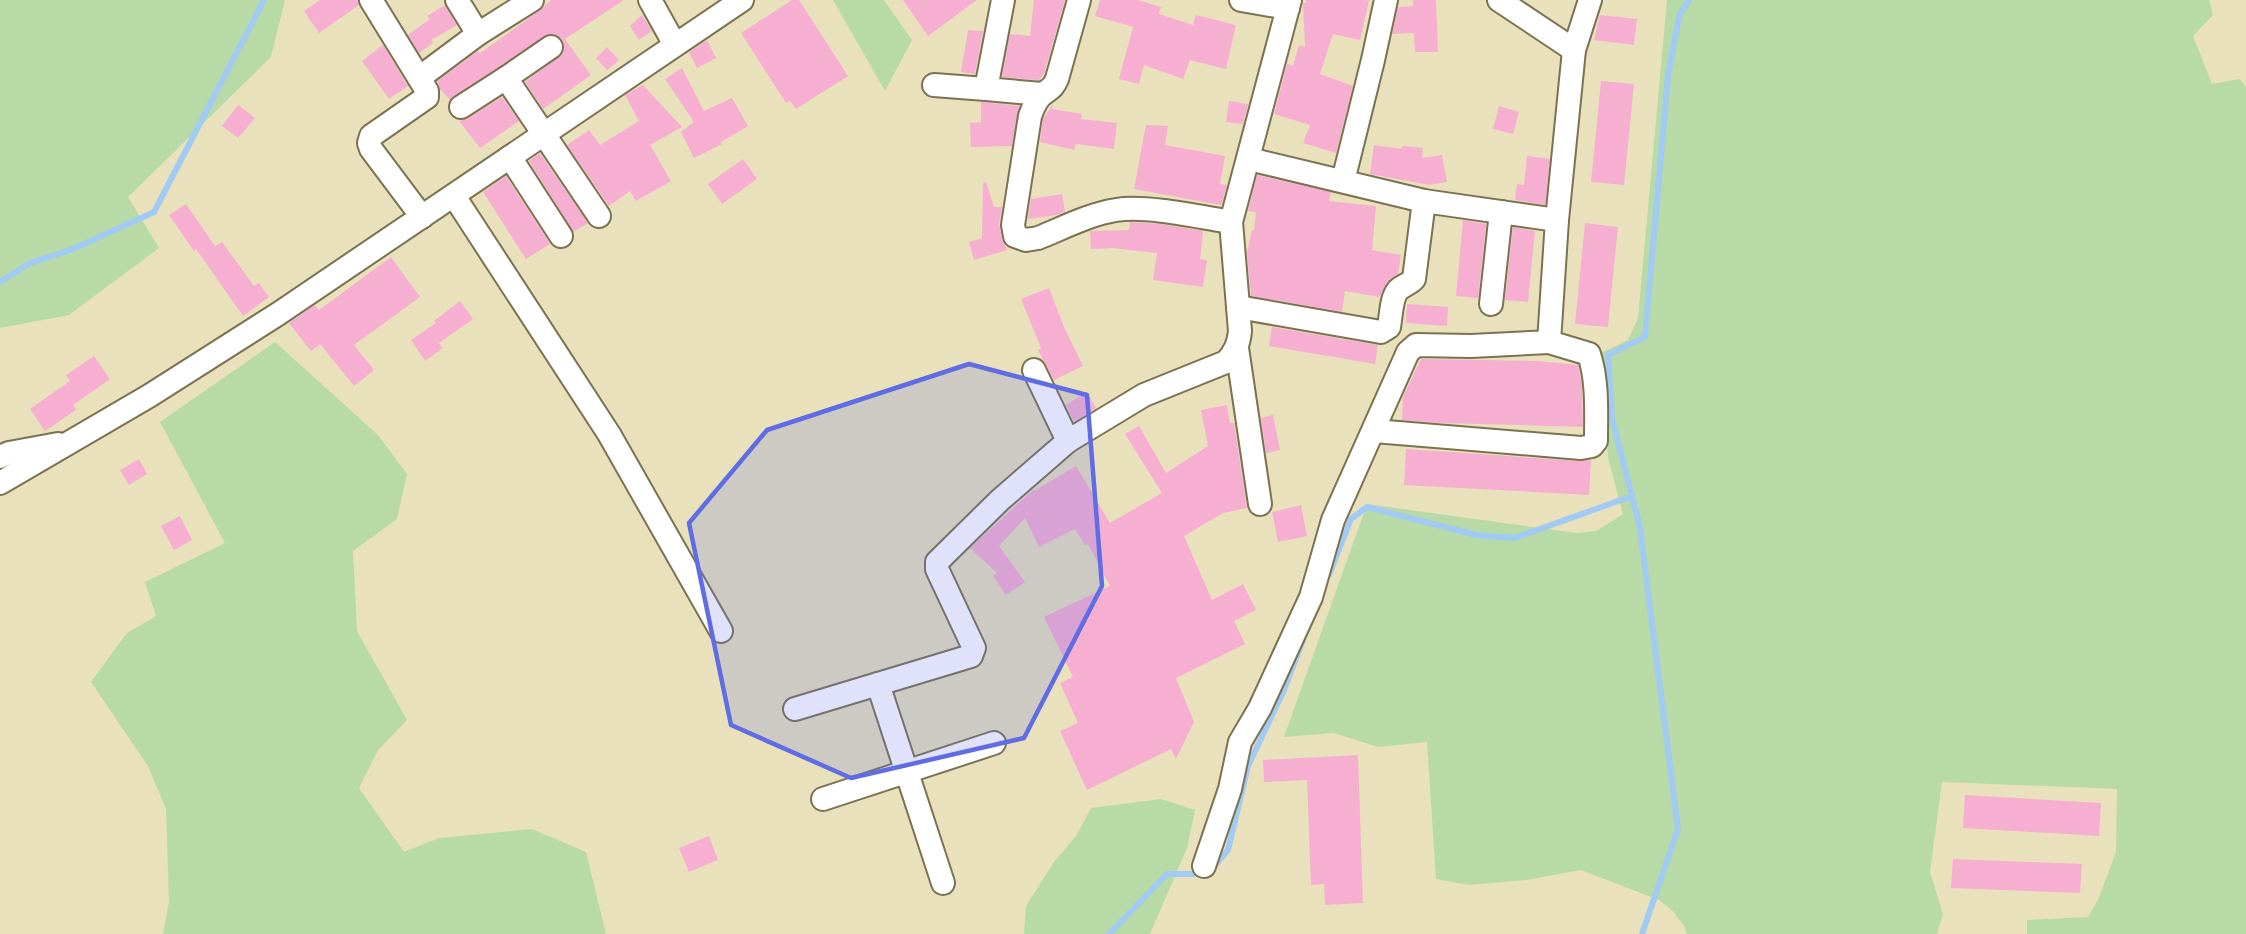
<svg xmlns="http://www.w3.org/2000/svg" width="2246" height="934" font-family="Merriweather,serif">
	<style>
		.green { fill: #b8daa6 }
		.lines { fill: none; stroke-linecap: round; stroke-linejoin: round }
		.stream { stroke: #a1cbf2; stroke-width: 6 }
		.building { fill: #f7afd1 }
		.minor-casing { stroke: #7a7251; stroke-width: 26 }
		.minor { stroke: #fff; stroke-width: 22 }
		.marked { fill: #5f6ce4; fill-opacity: 0.2; stroke: #5f6ce4; stroke-width: 4.5; stroke-linejoin: round }
	</style>
	<rect width="100%" height="100%" fill="#e9e1bc"/>
	<g class="green">
		<path d="M0 0H285L271 57 128 197 159 248 69 315 0 328Z"/>
		<path d="M833 0H884L912 40 885 91Z"/>
		<path d="M1667 0H2209L2213 15 2193 36 2212 84 2240 79 2246 87V934H2027V920L2088 917 2098 900 2116 852 2117 789 1942 782 1930 872 1943 914 1937 934H1687L1684 926 1673 911 1659 900 1581 870 1526 880 1469 885 1436 879 1427 742 1378 747 1334 733 1284 737 1367 504 1576 533 1596 531 1623 514 1608 458 1601 353 1628 340 1638 318Z"/>
		<path d="M275 342 378 435 407 474 397 519 353 551 357 631 407 720 378 750 359 788 404 852 439 838 532 829 586 852 606 934H163L169 902 166 809 148 766 91 682 127 633 156 616 145 582 225 543 160 422Z"/>
		<path d="M1161 799 1195 810 1187 848 1150 934H1024L1026 906 1054 862 1076 836 1091 808Z"/>
	</g>
	<g class="lines">
		<g class="stream">
			<path d="M0 282 30 263 73 249 154 212 264 0"/>
			<path d="M1329 575 1351 519 1367 507 1476 535 1515 538 1632 496"/>
			<path d="M1211 867 1216 864 1228 850 1248 766 1284 690 1303 640"/>
			<path d="M1109 934 1167 874H1197L1202 871"/>
			<path d="M1642 934 1678 829 1640 528 1612 418 1608 355 1645 337 1668 76 1679 16 1689 0"/>
		</g>
	</g>
	<g class="building">
		<path d="M320 0H358L359 5 319 33 304 11Z"/>
		<path d="M551 0H624L565 39 591 75 543 109 525 82 563 53 564 45 562 39 556 35 549 34 450 100 440 89 437 81 478 51 480 53 539 11Z"/>
		<path d="M792 0H799L848 76 796 109 790 101 786 103 741 33Z"/>
		<path d="M903 0H977L928 36Z"/>
		<path d="M1034 0H1065L1044 74 1039 80 1002 77 1010 34 1030 36Z"/>
		<path d="M1100 0H1138L1161 7 1159 14 1193 25 1196 15 1236 25 1226 69 1190 60 1183 79 1144 65 1139 84 1119 79 1133 27 1095 16Z"/>
		<path d="M1306 0H1369L1360 40 1333 34 1320 74 1353 86 1336 153 1303 143 1310 125 1274 114 1287 64 1293 66 1299 45 1305 47 1303 3H1306Z"/>
		<path d="M1413 0H1436L1438 52H1415L1414 33 1392 34 1398 7 1413 6Z"/>
		<path d="M445 5 457 25 431 40 433 43 419 53 408 35 430 19 427 16Z"/>
		<path d="M642 15 652 31 639 40 630 26Z"/>
		<path d="M1600 15 1637 19 1634 45 1594 40Z"/>
		<path d="M968 30 983 31 975 74 961 72Z"/>
		<path d="M707 40 716 58 697 68 689 52Z"/>
		<path d="M383 45 408 86 389 99 362 61Z"/>
		<path d="M607 47 619 60 607 70 596 58Z"/>
		<path d="M682 68 704 111 732 98 748 126 721 142 722 144 694 158 681 132 694 122 665 79Z"/>
		<path d="M1601 81 1634 84 1624 185 1591 182Z"/>
		<path d="M643 85 682 127 650 145 671 181 636 201 630 191 609 206 567 145 589 130 600 145 639 121 625 95Z"/>
		<path d="M502 97 519 121 480 148 459 121 468 118Z"/>
		<path d="M1229 101 1248 104 1243 124 1226 122Z"/>
		<path d="M981 102 1020 106 1012 146 971 147 970 123 981 122Z"/>
		<path d="M1053 104 1052 109 1082 114 1081 119 1117 123 1114 149 1076 144 1074 150 1040 142 1043 119Z"/>
		<path d="M238 105 255 118 238 138 222 126Z"/>
		<path d="M1499 106 1519 112 1513 134 1493 129Z"/>
		<path d="M1146 125 1168 126 1165 145 1225 156 1220 184 1227 185 1221 205 1134 189Z"/>
		<path d="M1374 145 1401 149 1402 146 1423 148 1422 158 1442 155 1447 182 1430 185 1370 174Z"/>
		<path d="M540 153 588 223 573 232 529 161Z"/>
		<path d="M1527 156 1550 159 1545 205 1515 200 1517 184 1524 185Z"/>
		<path d="M743 159 757 179 722 204 708 184Z"/>
		<path d="M1257 175 1331 192 1329 201 1376 206 1372 250 1401 255 1398 274 1387 282 1380 297 1345 291 1342 312 1251 296 1247 252 1252 230H1254L1256 212 1248 211Z"/>
		<path d="M506 176 550 244 526 259 483 192Z"/>
		<path d="M986 182 994 207H1002L999 223 1002 238 1007 250 974 260 969 242 982 238 983 183Z"/>
		<path d="M1062 194 1065 212 1057 215 1028 219 1031 199Z"/>
		<path d="M186 204 215 246 222 242 254 286 259 283 269 297 243 316 196 249 194 251 169 215Z"/>
		<path d="M1463 220 1486 224 1478 298 1456 296Z"/>
		<path d="M1130 222 1160 224 1203 231 1200 259 1207 260 1203 287 1153 280 1157 253 1112 248 1091 249 1090 231 1129 230Z"/>
		<path d="M1585 223 1618 227 1608 327 1575 324Z"/>
		<path d="M1513 227 1535 231 1528 302 1505 300Z"/>
		<path d="M391 257 420 297 354 345 374 370 354 386 320 344 311 351 289 323 315 305 319 310Z"/>
		<path d="M1049 288 1064 327 1083 366 1054 380 1038 350 1041 348 1021 299Z"/>
		<path d="M460 301 473 319 439 343 443 348 425 361 411 340 436 323 434 321Z"/>
		<path d="M1407 304 1448 307 1447 326 1406 323Z"/>
		<path d="M1272 327 1378 345 1375 364 1269 346Z"/>
		<path d="M94 356 110 379 73 405 76 410 45 431 30 409 70 381 66 375Z"/>
		<path d="M1421 359 1538 361 1578 365 1582 387 1583 427 1443 423 1402 420 1403 397Z"/>
		<path d="M1087 392 1096 408 1074 422 1066 405Z"/>
		<path d="M1227 405 1230 423H1234L1247 508 1223 513 1184 536 1212 600 1243 584 1256 610 1234 621 1245 644 1176 678 1194 722 1176 759 1171 749 1087 790 1060 731 1078 723 1060 683 1073 677 1044 617 1110 586 1088 544 1085 545 1075 529 1039 547 1025 518 999 546 1025 582 1006 595 993 576 997 573 970 548 1033 490 1034 491 1076 466 1110 523 1162 493 1125 434 1139 426 1166 473 1208 446 1201 410Z"/>
		<path d="M1273 415 1280 450 1266 453 1261 418Z"/>
		<path d="M1406 449 1580 461 1591 460 1589 495 1404 485Z"/>
		<path d="M139 459 147 474 129 485 120 470Z"/>
		<path d="M1301 505 1307 536 1278 542 1272 512Z"/>
		<path d="M180 516 192 540 174 550 161 526Z"/>
		<path d="M1358 755 1363 903 1325 905 1324 884 1311 885 1307 780 1264 782 1263 760Z"/>
		<path d="M1965 795 2101 803 2099 836 1963 828Z"/>
		<path d="M709 836 718 860 689 872 679 848Z"/>
		<path d="M1953 859 2082 864 2080 893 1951 888Z"/>
	</g>
	<g class="lines">
		<g class="minor-casing">
			<g id="minor">
				<path d="M371 0 427 91V97L371 136 369 143 371 149 422 217"/>
				<path d="M457 0 478 34"/>
				<path d="M650 0 675 45"/>
				<path d="M1003 0 986 89 1042 94"/>
				<path d="M1079 0 1057 79C1053 88 1051 88 1043 94 1036 99 1033 108 1030 116L1013 225 1015 236 1026 240 1038 238C1063 228 1090 214 1116 210 1146 205 1200 217 1231 222"/>
				<path d="M1241 0 1288 8"/>
				<path d="M1499 0 1574 50"/>
				<path d="M419 78 478 34 532 0"/>
				<path d="M506 78 551 47"/>
				<path d="M934 85 986 89"/>
				<path d="M461 107 506 78 599 216"/>
				<path d="M510 157 561 236"/>
				<path d="M1249 159 1424 201 1557 220"/>
				<path d="M1343 181 1373 60 1386 0"/>
				<path d="M454 196 609 434 721 631"/>
				<path d="M1491 304 1501 212"/>
				<path d="M1238 307 1381 332 1389 327C1391 317 1391 298 1398 290 1403 285 1410 284 1414 279L1424 201"/>
				<path d="M1237 348 1260 504"/>
				<path d="M1034 370 1068 441"/>
				<path d="M1374 431 1581 448 1592 446 1596 441C1596 412 1598 382 1589 354L1549 342"/>
				<path d="M0 457 9 453 58 444"/>
				<path d="M0 483 149 396 278 314 742 0"/>
				<path d="M878 684 943 883"/>
				<path d="M795 709 971 656 974 648 937 569V562L1000 500 1068 441 1144 395 1226 362C1235 353 1239 344 1240 331L1231 222 1290 0"/>
				<path d="M823 799 994 743"/>
				<path d="M1204 866 1230 789 1240 742 1260 708 1311 597 1333 520 1408 352 1416 345 1471 346 1549 342 1557 220 1574 50 1590 0"/>
			</g>
		</g>
		<use href="#minor" class="minor"/>
	</g>
	<path class="marked" d="M969 364 1087 395 1102 586 1024 738 851 778 731 725 689 523 767 430Z"/>
</svg>
